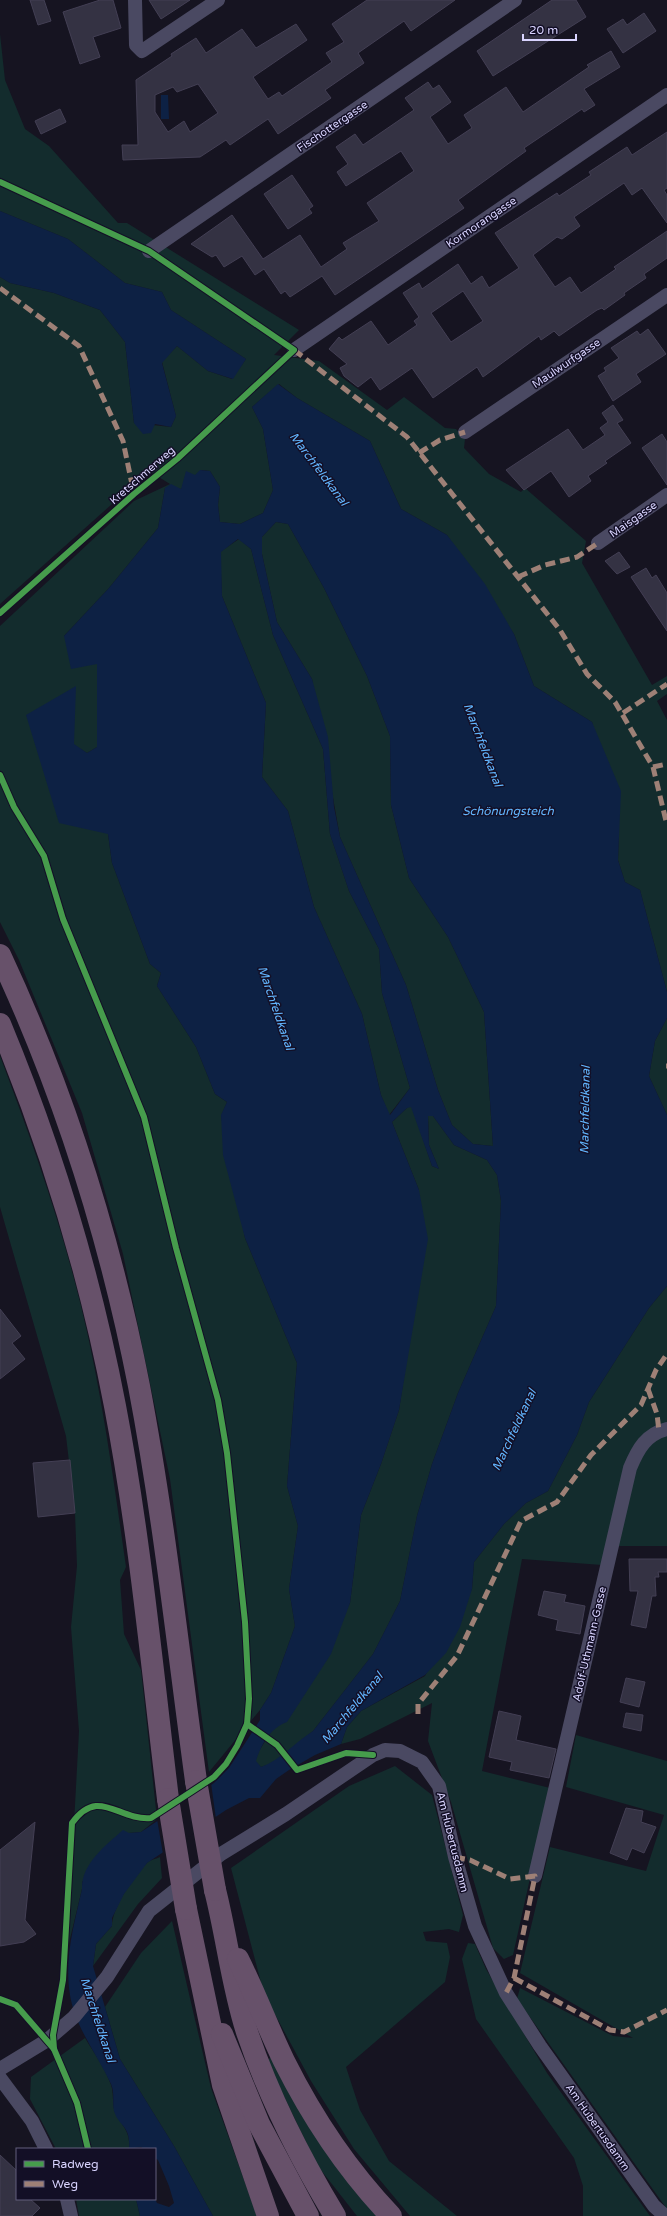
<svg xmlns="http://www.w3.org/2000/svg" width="667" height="2216" font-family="'Varela Round',sans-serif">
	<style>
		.green { fill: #132c2d }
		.water { fill: #0d2144; fill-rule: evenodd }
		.pier { fill: #161421 }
		.building { fill: #343243; stroke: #433f54; fill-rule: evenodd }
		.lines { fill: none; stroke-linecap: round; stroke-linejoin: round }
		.minor { stroke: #4a4962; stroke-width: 14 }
		.motorway { stroke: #67516a; stroke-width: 22 }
		.motorway-bridge { stroke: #67516a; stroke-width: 22 }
		.quiet { stroke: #9e8076; stroke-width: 5; stroke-dasharray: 10 5; stroke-linecap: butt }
		.cycleway-casing { stroke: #130f26; stroke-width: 8 }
		.cycleway { stroke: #469c4c; stroke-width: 6 }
		.labels { text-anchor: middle; stroke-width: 3; stroke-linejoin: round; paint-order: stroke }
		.street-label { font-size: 11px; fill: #d9d4ff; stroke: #130f26 }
		.water-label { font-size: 12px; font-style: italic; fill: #62b6ff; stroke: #130f26 }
	</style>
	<rect width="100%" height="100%" fill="#161421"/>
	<g class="green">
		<path d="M0 34 5 80 25 129 49 146 118 223H127L299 330 274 355 319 361 387 410 404 397 445 428 456 429 465 439 464 448 489 474 521 492 525 488 586 541 582 563 652 685 667 676V694L657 701 667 720V992L640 890 625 882 618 860 619 829 592 722 534 686 514 634 447 535 401 509 370 441 297 398 279 384 252 407 263 429 273 490 263 513 240 524 220 522 218 505 220 487 210 471 201 470 181 489 165 488 158 528 109 588 64 636 97 664V747L87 753 26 715 108 834 112 863 150 964 161 973 157 986 196 1047 215 1094 227 1102 221 1116 245 1238 297 1363 287 1486 298 1526 289 1589 295 1626 271 1693 260 1710 209 1772 170 1479 123 1254 82 1113 19 960 0 922V626L134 501 170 484 149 471 0 604V277L10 283 54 293 100 310 125 342 134 423 171 427 176 416 162 362 177 346 208 371 232 379 246 359 171 310 162 292 125 283 68 239 0 211Z"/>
		<path d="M276 522 288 524 324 588 367 676 390 736 391 805 409 878 448 937 484 1012 493 1146 473 1144 452 1125 438 1090 406 985 340 837 312 679 277 622 262 554V537Z"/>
		<path d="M239 539 251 549 273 635 323 749 330 834 349 891 379 949 382 993 410 1088 389 1115 381 1095 362 1014 314 907 288 811 262 777 266 703 222 596 220 552Z"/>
		<path d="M667 1018V1115L649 1076 655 1041Z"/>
		<path d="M0 1056C27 1128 53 1200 73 1275 99 1370 112 1469 126 1567L120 1580 124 1634 141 1670 157 1819 141 1832 129 1833 82 1882V1889L69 1943 65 1991 79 1731 71 1627 77 1566 75 1513 66 1436 0 1207Z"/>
		<path d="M408 1107H412L432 1166 439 1169 429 1145 428 1116H433L454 1145 487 1160 497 1175 501 1201 496 1306 458 1393 432 1464 417 1516 400 1601 373 1654 313 1731 273 1763 261 1767 255 1762 259 1751 271 1732 276 1726 287 1721 306 1691 350 1603 361 1515 381 1464 399 1410 405 1370 419 1190 392 1122Z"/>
		<path d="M667 1286V1546H618L602 1565 522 1559 482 1771 550 1788 513 1955 504 1959 493 1948 451 1802 428 1741 432 1703 360 1739 341 1744 347 1727 361 1711 425 1676 472 1589 474 1562 504 1524 526 1503 548 1491 577 1435 589 1402 649 1308Z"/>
		<path d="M576 1735 667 1761V2209L517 1999 520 1988 613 2036 633 2038 520 1973 550 1847 646 1871 664 1815 566 1787Z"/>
		<path d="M395 1766 432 1795 463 1915 459 1932 449 1929 423 1932 426 1941 447 1943 450 1957 445 1982 346 2067 360 2110 389 2161 457 2216H410L354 2149 311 2081 264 1994 231 1868 349 1786Z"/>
		<path d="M160 1857 162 1878 138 1904 93 1966 96 1944 112 1926C112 1909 133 1876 146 1864 149 1860 156 1859 160 1857Z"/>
		<path d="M172 1921 211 2088 257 2216H213L174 2146 120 2059 105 2007 141 1953Z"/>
		<path d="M468 1943 475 1944 486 1969 547 2073 650 2216H583V2186L574 2158 476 2019 462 1959Z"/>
		<path d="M85 2038C94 2053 105 2068 111 2085 114 2093 112 2106 115 2112 122 2126 131 2132 129 2149H56L30 2099 31 2077Z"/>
		<path d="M271 2057 382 2216H357L317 2165 267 2061Z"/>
		<path d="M76 2199H136L140 2216H79Z"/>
	</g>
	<g class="water">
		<path d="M161 95H168L169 119H161Z"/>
		<path d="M0 211 68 239 125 283 162 292 171 310 246 359 233 379 208 371 177 346 162 363 176 416 171 427 155 424 151 433 143 434 134 423 125 342 100 310 54 293 10 283 0 277Z"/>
		<path d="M278 384 297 398 370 441 401 509 447 535 485 584 514 634 534 686 592 722 621 791 618 860 625 882 640 890 667 992V1018L655 1041 649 1076 667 1115V1286L649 1308 589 1402 577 1435 548 1491 526 1503 504 1524 474 1562 472 1589 460 1627 446 1653 425 1675 361 1711 347 1727 341 1744 315 1755 289 1770 276 1779 260 1798H249L226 1810 147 1863 124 1894 112 1918V1926L96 1944 93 1966 120 2059 174 2146 213 2216H140L136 2199H155L157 2203 169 2207 174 2203 169 2186 158 2160 155 2158V2149H144L141 2147 129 2149C131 2125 119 2127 114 2111 112 2102 115 2093 111 2084 97 2054 75 2027 70 1995 64 1958 74 1925 82 1889 81 1864 106 1845 123 1830L129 1833 141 1832 214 1783 229 1768 260 1720V1710L271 1693 295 1626 289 1589 298 1526 287 1486 297 1363 245 1238 223 1155 221 1115 227 1102 215 1094 196 1047 157 986 161 973 150 964 112 863 108 834 59 823 26 715 76 686 74 744 87 753 97 747V664L71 669 64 636 109 588 158 528 165 488 171 484 181 489 186 471 195 475 200 470 210 471 220 487 218 505 220 522 240 524 263 513 273 490 263 429 252 407ZM276 522 288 524 324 588 367 676 390 736 391 805 409 878 448 937 484 1012 493 1146 473 1144 452 1125 438 1090 406 985 340 837 334 807 328 737 312 679 277 622 262 554V537ZM238 539 251 549 273 635 323 749 330 834 349 891 379 949 382 993 410 1088 390 1115 381 1095 362 1014 314 907 288 811 262 777 266 703 222 596 221 552ZM411 1107 432 1166 439 1169 429 1145 428 1116H433L454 1145 487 1160 497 1175 501 1201 496 1306 458 1393 432 1464 417 1516 400 1601 373 1654 313 1731C294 1743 282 1759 261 1767L256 1761C261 1745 270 1728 287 1722L331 1654 350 1603 361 1515 381 1464 399 1410 428 1239 419 1190 392 1122 407 1108Z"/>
	</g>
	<path class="pier" d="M211 1783 216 1819 163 1854 157 1819Z"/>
	<g class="building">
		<path d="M30 0H44L51 21 38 25Z"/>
		<path d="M100 0H113L121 28 93 37 100 57 80 64 63 12Z"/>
		<path d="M149 0H190L161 19Z"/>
		<path d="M367 0H455L411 31 404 21 358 53 364 63 325 90 331 98 278 134 268 119 230 145 226 140 200 157 123 160 122 145H138L136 80 172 56 171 54 196 38 206 53 242 29 256 48 296 24 307 40 253 77 268 99 279 92 282 96 332 62 326 53 344 42 332 24ZM198 84 218 113 190 132 184 121 168 132 155 112V95L173 87 177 92Z"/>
		<path d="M552 0H576L586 17 493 76 477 51Z"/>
		<path d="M644 13 656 31 623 53 607 29 623 19 627 25Z"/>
		<path d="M611 51 620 67 584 89 595 105 584 112 582 109 524 148 526 151 458 200 464 208 335 295 322 276 290 297 285 291 281 294 264 269 255 275 242 256 224 267 216 255 212 257 191 244 232 215 263 259 300 235 321 267 347 249 343 243 379 221 367 203 414 171 401 151 346 186 337 172 348 164 336 147 355 134 363 145 414 110 405 98 428 82 433 89 439 85 451 102 430 117 448 144 472 128 464 115 506 87 523 112 589 67 587 65Z"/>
		<path d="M60 109 66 122 41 134 35 121Z"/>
		<path d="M667 132V188L664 190 667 195V223L642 188 632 195 624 183 574 217 580 226 562 239 557 237 533 255 555 287 570 277 581 293 616 269 614 267 667 231V258L644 274 646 278 624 293 625 295 604 310 602 308 597 310 559 336 554 331 541 340 539 336 483 377 477 367 433 398 412 368 380 390 371 377 358 387 344 376 340 368 347 364 329 349 339 337 342 340 371 321 388 345 417 325 414 321 419 317 403 293 419 283 422 289 458 264 471 284 482 276 489 288 519 268 495 233 557 193 559 196 591 175 589 172 627 147 632 155ZM463 291 483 321 451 342 431 313Z"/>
		<path d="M292 175 313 206 309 209 312 213 288 229 264 194Z"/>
		<path d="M648 329 666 354 636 374 641 382 613 401 598 376 606 371 604 368 619 358 611 348 637 331 640 335Z"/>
		<path d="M613 405 623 420 617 423 631 443 605 461 607 463 588 476 591 481 569 497 551 471 524 490 506 470 568 429 583 450 605 435 600 428 608 422 602 413Z"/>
		<path d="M662 434 667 442V485L642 448Z"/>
		<path d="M619 552 630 567 617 574 605 561Z"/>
		<path d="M646 568 652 578 656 575 667 593V631L631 577Z"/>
		<path d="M0 1309 21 1336 12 1343 25 1359 0 1379Z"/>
		<path d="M70 1460 75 1513 38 1517 33 1463Z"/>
		<path d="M629 1559H667V1572H658L659 1577H655L656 1596H652L646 1628 631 1625 638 1591H630Z"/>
		<path d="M544 1591 566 1595 564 1602 585 1606 580 1634 556 1630 558 1620 538 1615Z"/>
		<path d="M626 1678 645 1682 639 1707 620 1702Z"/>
		<path d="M499 1711 521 1716 516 1740 556 1749 549 1778 510 1770 512 1762 489 1757Z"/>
		<path d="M626 1713 643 1715 641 1731 623 1727Z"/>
		<path d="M626 1808 643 1811 641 1822 656 1827 644 1853 632 1848 627 1860 610 1853Z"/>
		<path d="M35 1822 25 1920 36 1934 24 1942 0 1946V1850Z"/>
		<path d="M0 2155 17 2171V2199H30L40 2208 32 2216H0Z"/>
	</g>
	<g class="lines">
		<g class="minor">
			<path d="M135 0 136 45 142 51 218 0"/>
			<path d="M149 251 515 0"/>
			<path d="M294 350 667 95"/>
			<path d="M465 432 667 295"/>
			<path d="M598 543 667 495"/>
			<path d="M535 1876 630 1468C638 1449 646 1434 667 1429"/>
			<path d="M0 2069 46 2041 74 2017 107 1977 149 1911 221 1854 286 1814 373 1755 385 1750 400 1751 422 1762 439 1786 455 1857 475 1926 506 1993 540 2046 614 2150 654 2206 665 2216"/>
			<path d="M0 2078 32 2121 46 2149"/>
			<path d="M67 2199 71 2216"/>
		</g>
		<g class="motorway">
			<path d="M0 955C64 1092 110 1238 139 1386 164 1517 178 1649 196 1781"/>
			<path d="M0 1024C51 1147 90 1275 115 1406 140 1536 152 1668 168 1799"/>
			<path d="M215 1890C227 1937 232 1986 247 2032 269 2097 300 2158 335 2216"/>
			<path d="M186 1909 223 2085 268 2216"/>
			<path d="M238 1959C255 1993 268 2028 284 2061 312 2117 348 2171 391 2216"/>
			<path d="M222 2034 259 2124 308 2216"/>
		</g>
		<g class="motorway-bridge">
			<path d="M196 1781 215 1890"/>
			<path d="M168 1799 186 1909"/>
		</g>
		<g class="quiet">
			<path d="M0 288 79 346 123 441 134 494"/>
			<path d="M294 350 407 437 560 630 587 674 615 702 653 767 667 825"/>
			<path d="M419 453 440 440 465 432"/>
			<path d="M518 577 545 565 577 557 598 543"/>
			<path d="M623 713 667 684"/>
			<path d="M653 767 667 764"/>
			<path d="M666 1066H667"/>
			<path d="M648 1389 657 1414 659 1431"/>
			<path d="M418 1714V1704L457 1656 521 1521 557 1502 591 1455 641 1405 656 1370 667 1354"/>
			<path d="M455 1857 470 1860 510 1879 535 1876 514 1978 506 1993"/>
			<path d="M514 1978 610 2030 624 2032 667 2010"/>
		</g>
		<g class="cycleway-casing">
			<g id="cycleway">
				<path d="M0 182 149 251 294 350 177 459 134 494 0 613"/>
				<path d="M0 775 14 807 44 856 63 919 144 1117 176 1248 218 1400 227 1453 245 1622 249 1699 247 1724 237 1746 226 1764 214 1777 151 1818C118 1821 99 1786 72 1823L63 1980 53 2035 54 2049 77 2103 88 2149"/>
				<path d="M247 1724 277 1745 297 1770 346 1753 373 1755"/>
				<path d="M0 1999 16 2005 54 2049"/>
			</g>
		</g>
		<use href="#cycleway" class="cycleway"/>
	</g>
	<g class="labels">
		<g class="street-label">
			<text transform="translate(332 126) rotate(-34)" y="4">Fischottergasse</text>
			<text transform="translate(481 222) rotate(-34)" y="4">Kormorangasse</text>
			<text transform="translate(566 363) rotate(-34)" y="4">Maulwurfgasse</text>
			<text transform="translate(142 475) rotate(-41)" y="4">Kretschmerweg</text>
			<text transform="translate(633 519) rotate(-35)" y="4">Maisgasse</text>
			<text transform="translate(589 1644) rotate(-77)" y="4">Adolf-Uthmann-Gasse</text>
			<text transform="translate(453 1842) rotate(76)" y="4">Am Hubertusdamm</text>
			<text transform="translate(598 2127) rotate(55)" y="4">Am Hubertusdamm</text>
		</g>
		<g class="water-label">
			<text transform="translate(319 469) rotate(53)" y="4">Marchfeldkanal</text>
			<text transform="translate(483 745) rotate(69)" y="4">Marchfeldkanal</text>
			<text x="508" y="815">Schönungsteich</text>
			<text transform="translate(276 1008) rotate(71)" y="4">Marchfeldkanal</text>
			<text transform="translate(585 1110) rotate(-89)" y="4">Marchfeldkanal</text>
			<text transform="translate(514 1430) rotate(-65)" y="4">Marchfeldkanal</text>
			<text transform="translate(352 1708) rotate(-50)" y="4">Marchfeldkanal</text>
			<text transform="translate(98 2020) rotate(72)" y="4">Marchfeldkanal</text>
		</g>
	</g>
	<rect x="16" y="2148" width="140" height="52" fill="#130f26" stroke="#625e7d"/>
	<rect x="24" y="2161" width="20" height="6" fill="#469c4c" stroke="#625e7d"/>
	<text x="52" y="2168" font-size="12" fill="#d9d4ff">Radweg</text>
	<rect x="24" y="2181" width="20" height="6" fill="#9e8076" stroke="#625e7d"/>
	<text x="52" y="2188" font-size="12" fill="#d9d4ff">Weg</text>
	<path d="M523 34v6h53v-6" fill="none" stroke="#d9d4ff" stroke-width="2"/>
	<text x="529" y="34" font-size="12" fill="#d9d4ff" stroke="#130f26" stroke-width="3" paint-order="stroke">20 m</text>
</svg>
